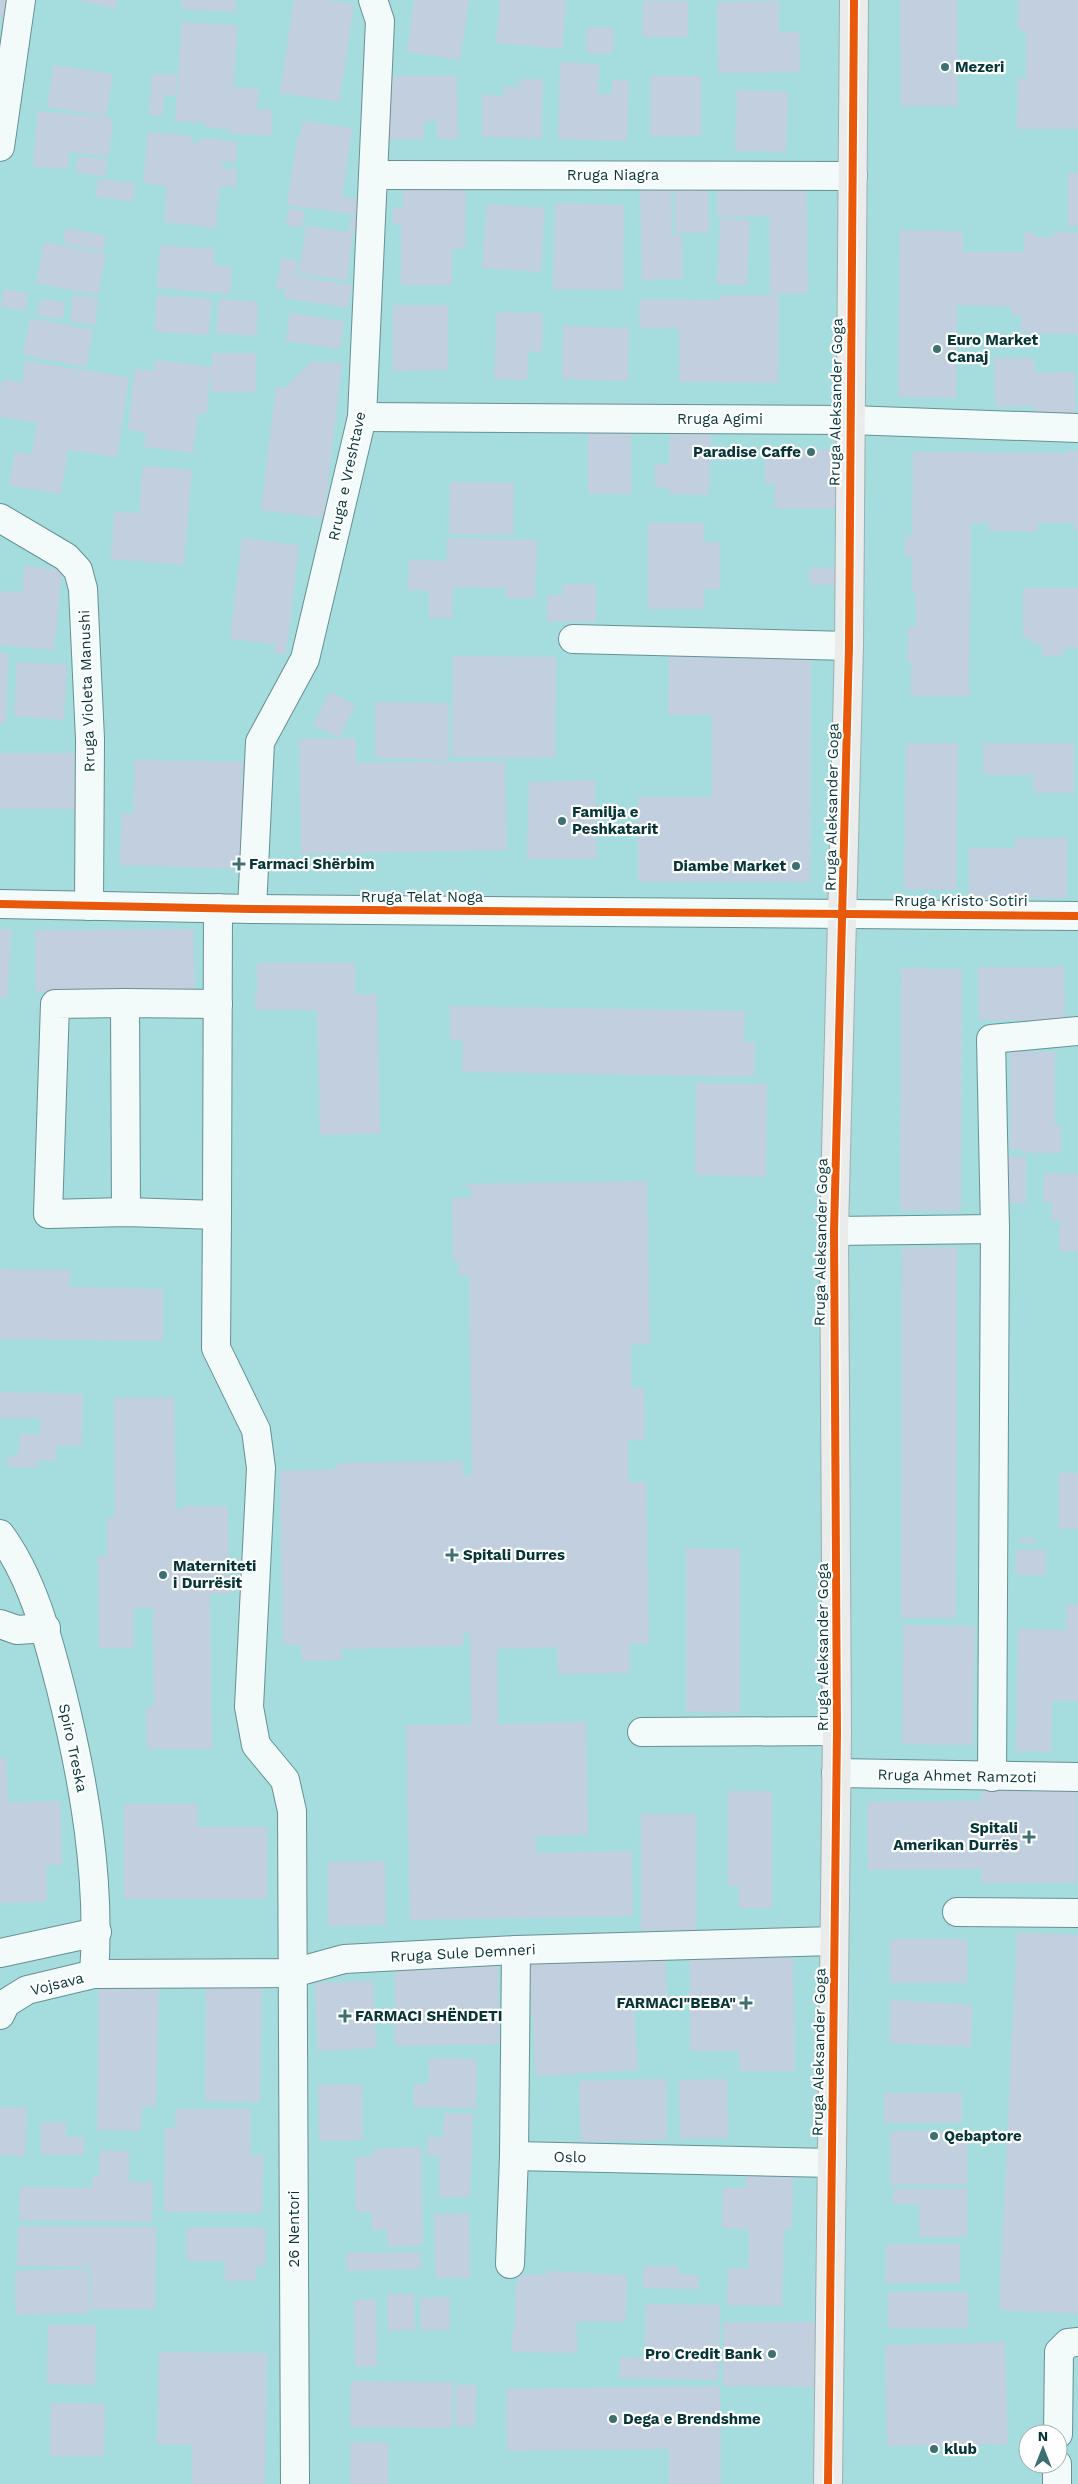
<svg xmlns="http://www.w3.org/2000/svg" width="1078" height="2484" font-family="'Work Sans',sans-serif">
	<style>
		.building { fill: #c2cfdf }
		.lines { fill: none; stroke-linecap: round; stroke-linejoin: round }
		.minor-casing { stroke: #679091; stroke-width: 30 }
		.major-casing { stroke: #9caeaf; stroke-width: 30 }
		.minor { stroke: #f2fafa; stroke-width: 28 }
		.major { stroke: #eaecec; stroke-width: 28 }
		.cycleway-casing { stroke: #fff; stroke-width: 11 }
		.cycleway { stroke: #e8590c; stroke-width: 8 }
		.poi-dot { fill: #3e7072; stroke: #fff; stroke-width: 2 }
		.labels { text-anchor: middle; stroke-width: 4.5; stroke-linejoin: round; paint-order: stroke }
		.poi-label { font-size: 15px; font-weight: bold; fill: #073638; stroke: #fff; text-anchor: start }
		.street-label { font-size: 15px; fill: #073638; stroke: #fff }
	</style>
	<rect width="100%" height="100%" fill="#a5dcde"/>
	<g class="building">
		<path d="M0 0H11L7 19 0 17Z"/>
		<path d="M78 0H117L116 9Z"/>
		<path d="M182 0H236L235 12 182 9Z"/>
		<path d="M294 0H324L354 4 339 102 280 93Z"/>
		<path d="M414 0H469L460 60 407 52Z"/>
		<path d="M500 0H566L562 49 496 43Z"/>
		<path d="M900 0H957L958 106H901Z"/>
		<path d="M1018 0H1078V129H1017L1018 78H1026V30H1018Z"/>
		<path d="M643 1H688V37H642Z"/>
		<path d="M779 1V32H799L800 72 718 73 717 2Z"/>
		<path d="M182 22 238 26 233 87 259 89 257 109 273 110 271 136 227 133 228 129 206 127V123L175 121Z"/>
		<path d="M587 27 614 28 613 54 586 53Z"/>
		<path d="M560 62 599 64 598 94H612V80L629 81 627 141 558 139Z"/>
		<path d="M54 65 113 74 106 116 47 107Z"/>
		<path d="M152 74 177 75 175 96 164 95 162 116 149 115Z"/>
		<path d="M389 76H457L458 139H437V121H424V139L389 140Z"/>
		<rect x="650" y="76" width="51" height="60"/>
		<path d="M519 79H543L542 139 482 137V95L503 96V87H519Z"/>
		<path d="M737 90 788 92 786 152 735 151Z"/>
		<path d="M38 111 113 118 109 156 69 152 68 169 33 166Z"/>
		<path d="M303 121 352 128 342 197 362 200 359 215 287 205 297 138H300Z"/>
		<path d="M148 132 192 136 191 143H199L200 138 237 142 236 163 222 161V168L237 169 236 187 220 186 216 228 164 222 167 186 143 183Z"/>
		<path d="M78 156 107 159 105 176 76 173Z"/>
		<rect x="1068" y="173" width="10" height="53"/>
		<path d="M98 179 135 183 133 201 95 197Z"/>
		<path d="M708 181 709 233H675L674 182Z"/>
		<path d="M806 181 808 293 770 294 769 216 717 217V183Z"/>
		<path d="M403 182 466 183 465 249H452V285H401V224H393V208H403Z"/>
		<path d="M671 184 672 235H682L683 279 642 280 640 185Z"/>
		<path d="M555 203 624 205 623 290 553 289Z"/>
		<path d="M487 204 545 208 541 272 482 268Z"/>
		<path d="M289 208 305 211 302 228 286 225Z"/>
		<path d="M351 218 360 219 359 232H353L347 280 299 274 306 226 349 232Z"/>
		<path d="M720 219 750 220 747 285 717 284Z"/>
		<path d="M66 228 106 236 103 251 63 243Z"/>
		<path d="M900 230 963 231V252H1024V232H1035V237H1053V232H1078V334L1021 333V315H1011V307L957 305 956 398 898 397Z"/>
		<path d="M44 242 106 254 98 295 36 283Z"/>
		<path d="M160 245 215 249 214 265 232 267 230 294 157 288Z"/>
		<path d="M282 258 299 261 296 276 352 285 348 308 284 298 286 290 276 289Z"/>
		<path d="M4 289 28 293 25 311 1 307Z"/>
		<path d="M73 295 98 298 95 325 70 321Z"/>
		<path d="M157 295 211 299 209 335 155 332Z"/>
		<path d="M720 295H779L778 383 679 382V328H639L640 299 720 300Z"/>
		<path d="M40 299 65 302 63 319 37 316Z"/>
		<path d="M219 299 258 302 256 336 216 333Z"/>
		<path d="M393 305H448V370L393 371Z"/>
		<path d="M497 312 543 313 542 352 528 351 527 380 494 379Z"/>
		<path d="M290 313 344 321 340 349 286 341Z"/>
		<path d="M30 318 93 330 86 367 23 355Z"/>
		<path d="M563 326 629 328 628 381 562 379Z"/>
		<rect x="212" y="353" width="44" height="39"/>
		<path d="M994 358H1034V373L1075 372 1076 417H1034V406L995 407Z"/>
		<path d="M155 360 212 367 206 414 198 413 193 453 144 447 146 432 128 430 135 369 154 371Z"/>
		<path d="M25 361 129 377 117 457 68 450 61 494 9 486 15 452 32 454 37 423 0 417V393L2 379 22 383Z"/>
		<path d="M312 361 342 363 324 518 261 510 276 387 285 388Z"/>
		<rect x="588" y="431" width="43" height="63"/>
		<path d="M670 431 711 432 709 495 669 494V488L655 487V464H669Z"/>
		<path d="M790 449 837 450 836 509 774 508 775 484H765V459H790Z"/>
		<path d="M1068 450 1078 451V531H1075V523H1038L1037 532 989 531V523H971L969 696H911V662H907L908 627H916V593H912V556H905V535L912 536 913 452 1068 453Z"/>
		<path d="M143 466 192 470 184 565 111 559 114 512 139 513Z"/>
		<path d="M450 482 514 483 513 535 449 534Z"/>
		<path d="M648 523H704V542H720V589H704V609H648Z"/>
		<path d="M242 538 299 545 286 655 274 653 275 644 230 639Z"/>
		<path d="M447 538 537 540 535 599 506 598V588L453 587 452 618H429V591L408 590 409 560 447 561Z"/>
		<path d="M24 566 62 570 54 650 0 645V591L22 593Z"/>
		<rect x="809" y="568" width="26" height="17"/>
		<path d="M563 584H596V622H547V595H563Z"/>
		<path d="M1023 588H1078V648H1064V655L1042 656V647L1023 636Z"/>
		<path d="M0 653H8L6 723H0Z"/>
		<path d="M453 656 556 657 555 758 452 757Z"/>
		<path d="M669 656 811 657 810 882H638V797H712V715H668Z"/>
		<path d="M17 662 67 665 64 720 14 716Z"/>
		<path d="M330 692 355 705 339 738 313 725Z"/>
		<path d="M375 702 449 703V760L375 758Z"/>
		<path d="M356 738V763L505 761 507 850 301 854 299 739Z"/>
		<path d="M906 743H958L956 890 904 889Z"/>
		<path d="M983 743H1074V793H1033V775H983Z"/>
		<rect x="0" y="753" width="84" height="56"/>
		<path d="M135 760 243 762 240 869 120 865 122 813 133 814Z"/>
		<path d="M595 780 597 859H527L529 782Z"/>
		<path d="M1015 838H1067V898H969V848H1015Z"/>
		<path d="M0 929 12 930 7 999 0 998Z"/>
		<path d="M193 929 195 990 36 992 35 930Z"/>
		<path d="M257 963H355V994H377L380 1134 320 1135 317 1010H255V994H257Z"/>
		<path d="M978 967H1064L1065 1020H979Z"/>
		<path d="M901 968 962 969 961 1211 900 1210Z"/>
		<path d="M450 1006 745 1011 744 1042H755L754 1077 462 1072 463 1040H450Z"/>
		<path d="M1010 1052H1055V1126H1061V1153H1021V1149H1010Z"/>
		<path d="M696 1083 767 1084 766 1177 695 1175Z"/>
		<path d="M996 1156 1026 1157V1203H995Z"/>
		<path d="M1044 1173 1078 1174V1251H1059L1060 1220H1051L1052 1203 1043 1202Z"/>
		<path d="M647 1181 650 1344 631 1345V1388H644L645 1440H628V1482H646L649 1644H630V1673L558 1674 557 1647 497 1649 498 1724 586 1722 588 1835 536 1836V1853L632 1851 633 1916 410 1920 406 1725 471 1724 470 1633H463V1646L341 1649 342 1660 302 1661 301 1645H283L280 1471 337 1469V1463L463 1461V1475H472L469 1275 459 1276V1261H453L452 1198H471V1188H467V1184Z"/>
		<path d="M902 1247H957L956 1618H901Z"/>
		<path d="M0 1269 70 1270V1287L163 1289V1341L0 1339Z"/>
		<path d="M0 1392 83 1394 82 1446H56V1461L38 1460V1468L7 1467V1459L19 1453 20 1434H40L41 1419 0 1418Z"/>
		<path d="M174 1397 176 1510 183 1509V1506H228L229 1594H210L212 1749H147L146 1707H154L153 1608H134V1648H99L98 1556H107V1517H115L114 1398Z"/>
		<rect x="1059" y="1473" width="19" height="56"/>
		<rect x="1020" y="1538" width="15" height="5"/>
		<path d="M686 1548 740 1549V1713L686 1712Z"/>
		<rect x="1016" y="1550" width="30" height="25"/>
		<path d="M1066 1604 1078 1605V1701L1052 1700 1051 1752 1016 1751 1018 1629 1066 1630Z"/>
		<path d="M903 1625 975 1626 973 1745 902 1744Z"/>
		<path d="M0 1758H6L8 1803 60 1801 62 1865H46L47 1902 0 1903Z"/>
		<path d="M981 1790 1077 1791V1883H982V1869L868 1870 867 1802 981 1801Z"/>
		<path d="M728 1791H772V1908H739V1886H728Z"/>
		<path d="M124 1804H198V1827H267V1899H124Z"/>
		<rect x="641" y="1814" width="55" height="116"/>
		<path d="M385 1861 386 1925 328 1926V1862Z"/>
		<path d="M1017 1932 1078 1935V2314L999 2310Z"/>
		<rect x="890" y="1939" width="77" height="44"/>
		<path d="M664 1950 668 2007 634 2010 638 2070 536 2076 529 1959Z"/>
		<path d="M690 1957H793L795 2071H739V2051H690Z"/>
		<path d="M498 1966 499 2044 395 2046V1967Z"/>
		<path d="M373 1981 376 2048 318 2051 315 1983Z"/>
		<path d="M99 1982 159 1983 156 2107H142L141 2131 97 2130Z"/>
		<path d="M206 1987 262 1988 260 2102 205 2101Z"/>
		<path d="M891 2000 973 2005 971 2047 889 2043Z"/>
		<path d="M429 2058 477 2059 476 2108 414 2107V2084H428Z"/>
		<path d="M666 2079 667 2140 581 2142 579 2081Z"/>
		<path d="M727 2079 728 2138 680 2139 679 2080Z"/>
		<path d="M362 2084 363 2140 319 2141 318 2085Z"/>
		<rect x="884" y="2093" width="78" height="30"/>
		<path d="M0 2107 27 2108 25 2156 0 2155Z"/>
		<path d="M176 2109H251L250 2155H263L262 2213 164 2212 165 2128H175Z"/>
		<path d="M444 2113 473 2114 470 2197H439V2157H455L427 2156 428 2137H443Z"/>
		<path d="M41 2122H66V2137H84V2155H41Z"/>
		<rect x="890" y="2131" width="77" height="54"/>
		<path d="M421 2147 423 2245 387 2247V2230H372L371 2212H356L355 2157 373 2156V2149Z"/>
		<path d="M100 2150 129 2151V2182H153L152 2222 19 2220 20 2187 92 2188V2177H99Z"/>
		<path d="M746 2176 793 2177 792 2229H784L782 2306 727 2305 728 2268 748 2269 749 2229 722 2228 723 2188H746Z"/>
		<path d="M893 2189H967V2237H919V2204H893Z"/>
		<path d="M469 2213 470 2278H436L434 2214Z"/>
		<path d="M18 2226 156 2227 155 2309H91V2267L17 2266Z"/>
		<path d="M187 2227 266 2228 265 2266H256V2281H225V2261H186Z"/>
		<rect x="886" y="2244" width="74" height="39"/>
		<path d="M421 2252V2269L347 2271 346 2253Z"/>
		<path d="M643 2266H679L678 2274 698 2275V2289L643 2288Z"/>
		<path d="M88 2269 90 2313 16 2315 15 2271Z"/>
		<path d="M546 2271 627 2275 626 2322 577 2321V2353L512 2352V2330H515L516 2284H518L519 2275H546Z"/>
		<rect x="888" y="2292" width="80" height="36"/>
		<path d="M387 2294H414L415 2330 388 2331Z"/>
		<path d="M449 2297 450 2330H421L420 2298Z"/>
		<path d="M376 2299 377 2366 355 2367 354 2300Z"/>
		<path d="M646 2304 720 2305 719 2357 645 2355Z"/>
		<path d="M723 2322H821L820 2387 723 2386Z"/>
		<path d="M48 2325H96L95 2385 47 2384Z"/>
		<path d="M1005 2342 1008 2444 887 2446 885 2345Z"/>
		<path d="M159 2352 267 2353 265 2484H192V2445L157 2444Z"/>
		<path d="M620 2357 719 2360 718 2380 620 2378Z"/>
		<path d="M351 2381 453 2382 452 2428 350 2427Z"/>
		<path d="M456 2385H476L475 2426H455Z"/>
		<path d="M720 2386 721 2484H669V2449L507 2451 506 2389Z"/>
		<path d="M51 2403 105 2404 104 2456H50Z"/>
		<path d="M351 2442 388 2443V2484H350Z"/>
	</g>
	<g class="lines">
		<g class="minor-casing">
			<g id="minor">
				<path d="M0 147 21 0"/>
				<path d="M374 175 853 176"/>
				<path d="M362 417 849 420 1078 428"/>
				<path d="M0 518 66 557 78 570 83 589 90 739 89 906"/>
				<path d="M573 639 849 646"/>
				<path d="M0 904 252 909 1078 916"/>
				<path d="M252 909 260 742 305 659 362 417 380 21 373 0"/>
				<path d="M125 1003 55 1004 48 1214 126 1212 217 1215 218 908"/>
				<path d="M126 1212 125 1003 218 1004"/>
				<path d="M217 1215 216 1348 256 1430 261 1468 249 1707 256 1745 285 1780 292 1811 295 2484"/>
				<path d="M834 1231 995 1229"/>
				<path d="M0 1534C33 1579 47 1635 61 1689 84 1782 101 1879 94 1974"/>
				<path d="M0 1624 17 1630 46 1628"/>
				<path d="M642 1732 837 1731"/>
				<path d="M836 1773 1078 1777"/>
				<path d="M992 1777 995 1229 991 1039 1078 1031"/>
				<path d="M957 1912 1078 1913"/>
				<path d="M0 1953 97 1932"/>
				<path d="M0 2015 6 2003 27 1990 94 1974 293 1973 344 1959 516 1950 834 1941"/>
				<path d="M514 2156 832 2163"/>
				<path d="M510 2264 514 2156 516 1950"/>
				<path d="M1058 2434 1059 2352 1068 2343 1078 2342"/>
				<path d="M1057 2484V2464"/>
			</g>
		</g>
		<g class="major-casing">
			<path id="major" d="M828 2484 837 1731 834 1231 849 646 854 0"/>
		</g>
		<use href="#minor" class="minor"/>
		<use href="#major" class="major"/>
		<g class="cycleway-casing">
			<g id="cycleway">
				<path d="M0 904 252 909 1078 916"/>
				<path d="M828 2484 837 1731 834 1231 849 646 854 0"/>
			</g>
		</g>
		<use href="#cycleway" class="cycleway"/>
	</g>
	<g class="poi-dot">
		<circle cx="945" cy="67" r="5"/>
		<circle cx="937" cy="349" r="5"/>
		<circle cx="811" cy="452" r="5"/>
		<circle cx="562" cy="821" r="5"/>
		<path d="M236.5 856.5h5v5h5v5h-5v5h-5v-5h-5v-5h5z"/>
		<circle cx="796" cy="866" r="5"/>
		<path d="M449.5 1547.5h5v5h5v5h-5v5h-5v-5h-5v-5h5z"/>
		<circle cx="163" cy="1575" r="5"/>
		<path d="M1026.5 1829.5h5v5h5v5h-5v5h-5v-5h-5v-5h5z"/>
		<path d="M743.5 1995.5h5v5h5v5h-5v5h-5v-5h-5v-5h5z"/>
		<path d="M342.5 2008.5h5v5h5v5h-5v5h-5v-5h-5v-5h5z"/>
		<circle cx="934" cy="2136" r="5"/>
		<circle cx="772" cy="2354" r="5"/>
		<circle cx="613" cy="2419" r="5"/>
		<circle cx="934" cy="2449" r="5"/>
	</g>
	<g class="labels">
		<g class="poi-label">
			<text x="955" y="72">Mezeri</text>
			<text x="947" y="345">Euro Market<tspan x="947" dy="17">Canaj</tspan></text>
			<text x="801" y="457" text-anchor="end">Paradise Caffe</text>
			<text x="572" y="817">Familja e<tspan x="572" dy="17">Peshkatarit</tspan></text>
			<text x="249" y="869">Farmaci Shërbim</text>
			<text x="786" y="871" text-anchor="end">Diambe Market</text>
			<text x="463" y="1560">Spitali Durres</text>
			<text x="173" y="1571">Materniteti<tspan x="173" dy="17">i Durrësit</tspan></text>
			<text x="1018" y="1833" text-anchor="end">Spitali<tspan x="1018" dy="17">Amerikan Durrës</tspan></text>
			<text x="736" y="2008" text-anchor="end">FARMACI"BEBA"</text>
			<text x="355" y="2021">FARMACI SHËNDETI</text>
			<text x="944" y="2141">Qebaptore</text>
			<text x="762" y="2359" text-anchor="end">Pro Credit Bank</text>
			<text x="623" y="2424">Dega e Brendshme</text>
			<text x="944" y="2454">klub</text>
		</g>
		<g class="street-label">
			<text x="613" y="180">Rruga Niagra</text>
			<text transform="translate(836 402) rotate(-89)" y="5">Rruga Aleksander Goga</text>
			<text x="720" y="424">Rruga Agimi</text>
			<text transform="translate(347 476) rotate(-78)" y="5">Rruga e Vreshtave</text>
			<text transform="translate(87 691) rotate(-92)" y="5">Rruga Violeta Manushi</text>
			<text transform="translate(832 807) rotate(-89)" y="5">Rruga Aleksander Goga</text>
			<text x="422" y="902">Rruga Telat Noga</text>
			<text x="961" y="906">Rruga Kristo Sotiri</text>
			<text transform="translate(821 1242) rotate(-89)" y="5">Rruga Aleksander Goga</text>
			<text transform="translate(823 1647) rotate(-90)" y="5">Rruga Aleksander Goga</text>
			<text transform="translate(73 1748) rotate(78)" y="5">Spiro Treska</text>
			<text transform="translate(957 1776) rotate(1)" y="5">Rruga Ahmet Ramzoti</text>
			<text transform="translate(463 1953) rotate(-3)" y="5">Rruga Sule Demneri</text>
			<text transform="translate(57 1984) rotate(-14)" y="5">Vojsava</text>
			<text transform="translate(819 2052) rotate(-89)" y="5">Rruga Aleksander Goga</text>
			<text transform="translate(570 2157) rotate(1)" y="5">Oslo</text>
			<text transform="translate(294 2229) rotate(-90)" y="5">26 Nentori</text>
		</g>
	</g>
	<g transform="translate(1043 2449)"><circle r="24" fill="#ffffff" stroke="#9cafaf"/>
	<path d="M0-4L9 19L0 12L-9 19Z" fill="#3e7072"/>
	<text y="-8" font-size="14" font-weight="bold" text-anchor="middle" fill="#073638">N</text>
	</g>
</svg>
